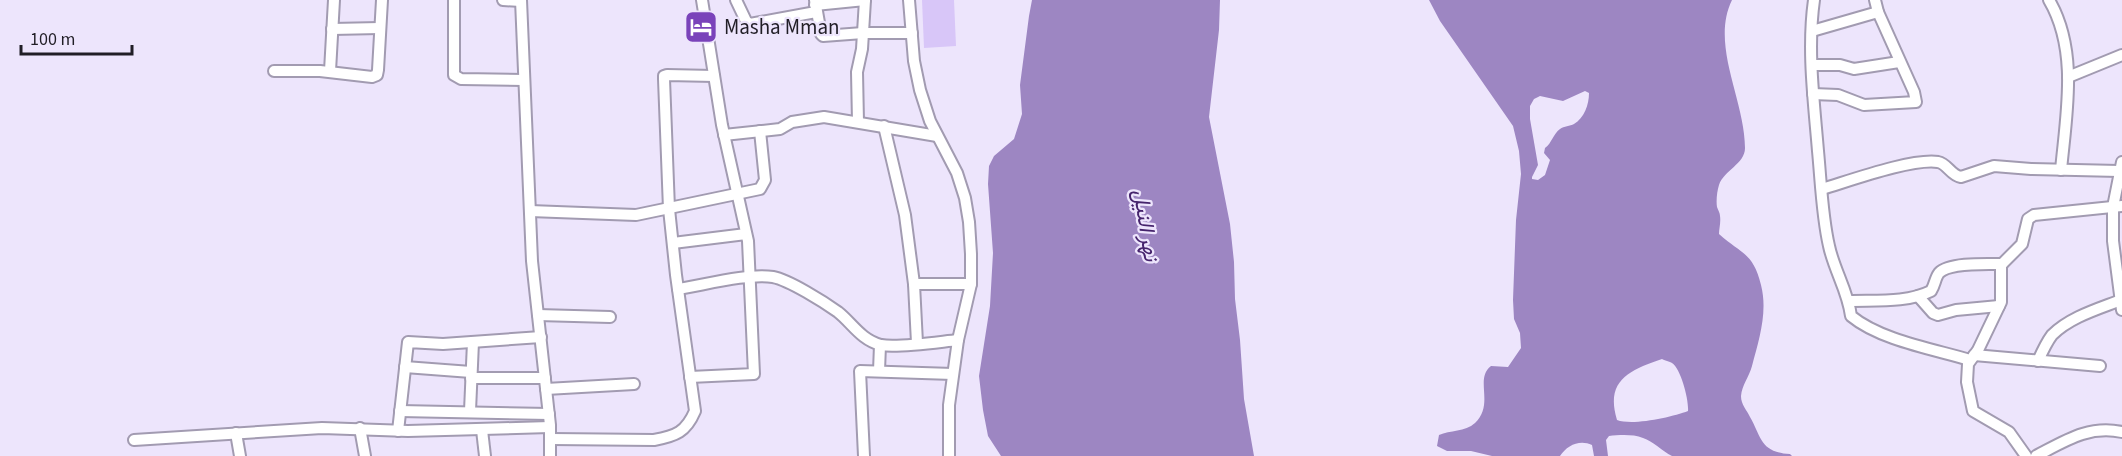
<svg xmlns="http://www.w3.org/2000/svg" width="2122" height="456" font-family="'Source Sans 3',Vazirmatn,sans-serif">
	<style>
		.green { fill: #d8c6f8 }
		.water { fill: #9d86c2; fill-rule: evenodd }
		.lines { fill: none; stroke-linecap: round; stroke-linejoin: round }
		.minor-casing { stroke: #a29bb1; stroke-width: 14 }
		.minor { stroke: #fff; stroke-width: 10 }
		.labels { text-anchor: middle; stroke-width: 4.5; stroke-linejoin: round; paint-order: stroke }
		.poi-label { font-size: 21px; fill: #211e26; stroke: #ede5fc; text-anchor: start }
		.water-label { font-size: 22px; font-style: italic; fill: #45236c; stroke: #ede5fc }
	</style>
	<rect width="100%" height="100%" fill="#ede5fc"/>
	<path class="green" d="M922 0H954L956 46 924 48Z"/>
	<g class="water">
		<path d="M1032 0H1220L1219 30 1209 117 1230 224 1234 262 1235 299 1240 340 1244 399 1254 456H1001L988 436 983 410 979 376 990 306 993 253 988 184 989 166 994 156 1014 139 1022 114 1020 85 1029 16Z"/>
		<path d="M1429 0H1732C1710 45 1745 100 1745 148 1745 164 1724 170 1719 185 1717 191 1716 201 1717 207 1718 210 1720 213 1720 216 1721 222 1719 229 1719 234 1741 254 1753 252 1761 285 1768 312 1759 340 1752 366 1749 377 1742 385 1741 396 1741 405 1747 410 1750 417 1762 438 1760 452 1790 454L1792 456H1672C1662 451 1653 441 1643 438 1633 434 1619 435 1609 436L1606 440 1608 456H1594L1592 445C1580 439 1567 445 1560 456H1492L1471 451H1447L1437 446 1439 435C1450 430 1465 432 1475 423 1495 404 1474 379 1491 366L1508 367 1521 348 1520 333 1514 319 1513 300 1516 220 1521 174 1519 151 1513 126 1440 21ZM1585 91 1589 93C1589 105 1584 118 1574 124 1570 126 1564 126 1560 129 1553 134 1552 143 1545 148L1544 153 1550 160 1545 175 1538 180 1532 179V177L1538 165 1530 119V106L1534 99 1540 96 1563 101ZM1662 359C1664 360 1670 362 1672 363 1681 369 1689 400 1688 411 1672 417 1633 426 1617 420 1605 381 1629 370 1662 359Z"/>
	</g>
	<g class="lines">
		<g class="minor-casing">
			<g id="minor">
				<path d="M454 0V75L461 79 524 80"/>
				<path d="M503 0 521 1"/>
				<path d="M521 0 532 261 550 425V456"/>
				<path d="M736 0 746 21 750 24 816 12"/>
				<path d="M815 0 821 34 823 36 863 33H912"/>
				<path d="M909 0 914 61 920 90 930 121 957 173 965 198 969 222 971 254V284L958 340 949 405V456"/>
				<path d="M1814 0C1807 49 1814 102 1818 151 1821 182 1822 216 1829 246 1834 270 1848 291 1851 316 1880 340 1933 349 1970 360"/>
				<path d="M2049 0C2079 51 2066 115 2061 170"/>
				<path d="M815 5 865 0"/>
				<path d="M332 29 380 28"/>
				<path d="M1812 31 1878 12 1875 0"/>
				<path d="M1812 65H1840L1854 69 1899 62"/>
				<path d="M274 71H320L372 77 377 75 378 70 382 0"/>
				<path d="M330 71 334 0"/>
				<path d="M2068 77 2122 55"/>
				<path d="M1813 94 1838 95 1864 105 1916 102 1914 92 1878 12"/>
				<path d="M858 122 857 72 862 49 865 0"/>
				<path d="M884 126 905 215 914 284 917 343"/>
				<path d="M724 135 780 129 792 122 824 117 937 136"/>
				<path d="M2122 162 2113 207V241L2122 310"/>
				<path d="M1822 189C1849 181 1912 158 1938 162 1948 164 1950 175 1961 177L1994 166 2031 169 2119 171"/>
				<path d="M530 211 636 215 760 189 765 180 760 131"/>
				<path d="M673 243 746 234"/>
				<path d="M914 284H971"/>
				<path d="M678 289C704 285 747 273 773 277 789 280 824 302 838 312 852 323 861 340 881 345 899 348 938 342 958 340"/>
				<path d="M1918 296 1933 313 1938 315 1956 310 1999 306"/>
				<path d="M1849 301C1876 300 1907 303 1931 291 1935 285 1935 278 1939 273 1949 262 1988 264 2002 264"/>
				<path d="M538 315 610 317"/>
				<path d="M1974 355 2100 366"/>
				<path d="M2038 361C2042 352 2046 343 2052 335 2070 317 2098 309 2121 300"/>
				<path d="M405 367 471 372"/>
				<path d="M879 371 880 345"/>
				<path d="M690 377 754 374 748 241 722 125 702 0"/>
				<path d="M471 378H545"/>
				<path d="M546 389 634 384"/>
				<path d="M400 411 549 414"/>
				<path d="M470 411 473 342"/>
				<path d="M360 428 365 456"/>
				<path d="M482 430 485 456"/>
				<path d="M398 431 408 342 443 344 541 337"/>
				<path d="M236 433 240 456"/>
				<path d="M551 439 654 440C676 436 686 432 695 411L676 275 669 209 664 79V76L667 75 714 76"/>
				<path d="M134 440 322 428 408 431 550 427"/>
				<path d="M864 456 860 371 953 374"/>
				<path d="M2026 456 2009 432 1973 411 1967 382 1968 364 1978 350 2001 302V265L2022 244 2028 219 2034 215 2122 206"/>
				<path d="M2036 456C2065 441 2088 425 2122 432"/>
			</g>
		</g>
		<use href="#minor" class="minor"/>
	</g>
	<defs>
		<g id="hotel-square" transform="scale(1.725)"><rect x="-9" y="-9" width="18" height="18" rx="4" fill="#7a43ba" stroke="#ede5fc"/><path d="M-6-4.5h1.5V1H6V5H4.5V3h-9V5H-6ZM-4 0a1.8 1.8 0 1 1 3.6 0ZM.5 0V-2.5h3Q6-2.5 6 0Z" fill="#fff"/></g>
	</defs>
	<g fill-rule="evenodd">
		<use href="#hotel-square" x="701" y="27"/>
	</g>
	<g class="labels">
		<g class="poi-label">
			<text x="724" y="34">Masha Mman</text>
		</g>
		<g class="water-label">
			<text transform="translate(1147 225) rotate(81)" y="8">نهر النيل</text>
		</g>
	</g>
	<path d="M21 45v9h111v-9" fill="none" stroke="#211e26" stroke-width="3"/>
	<text x="30" y="45" font-size="18" fill="#211e26" stroke="#ede5fc" stroke-width="4.5" paint-order="stroke">100 m</text>
</svg>
